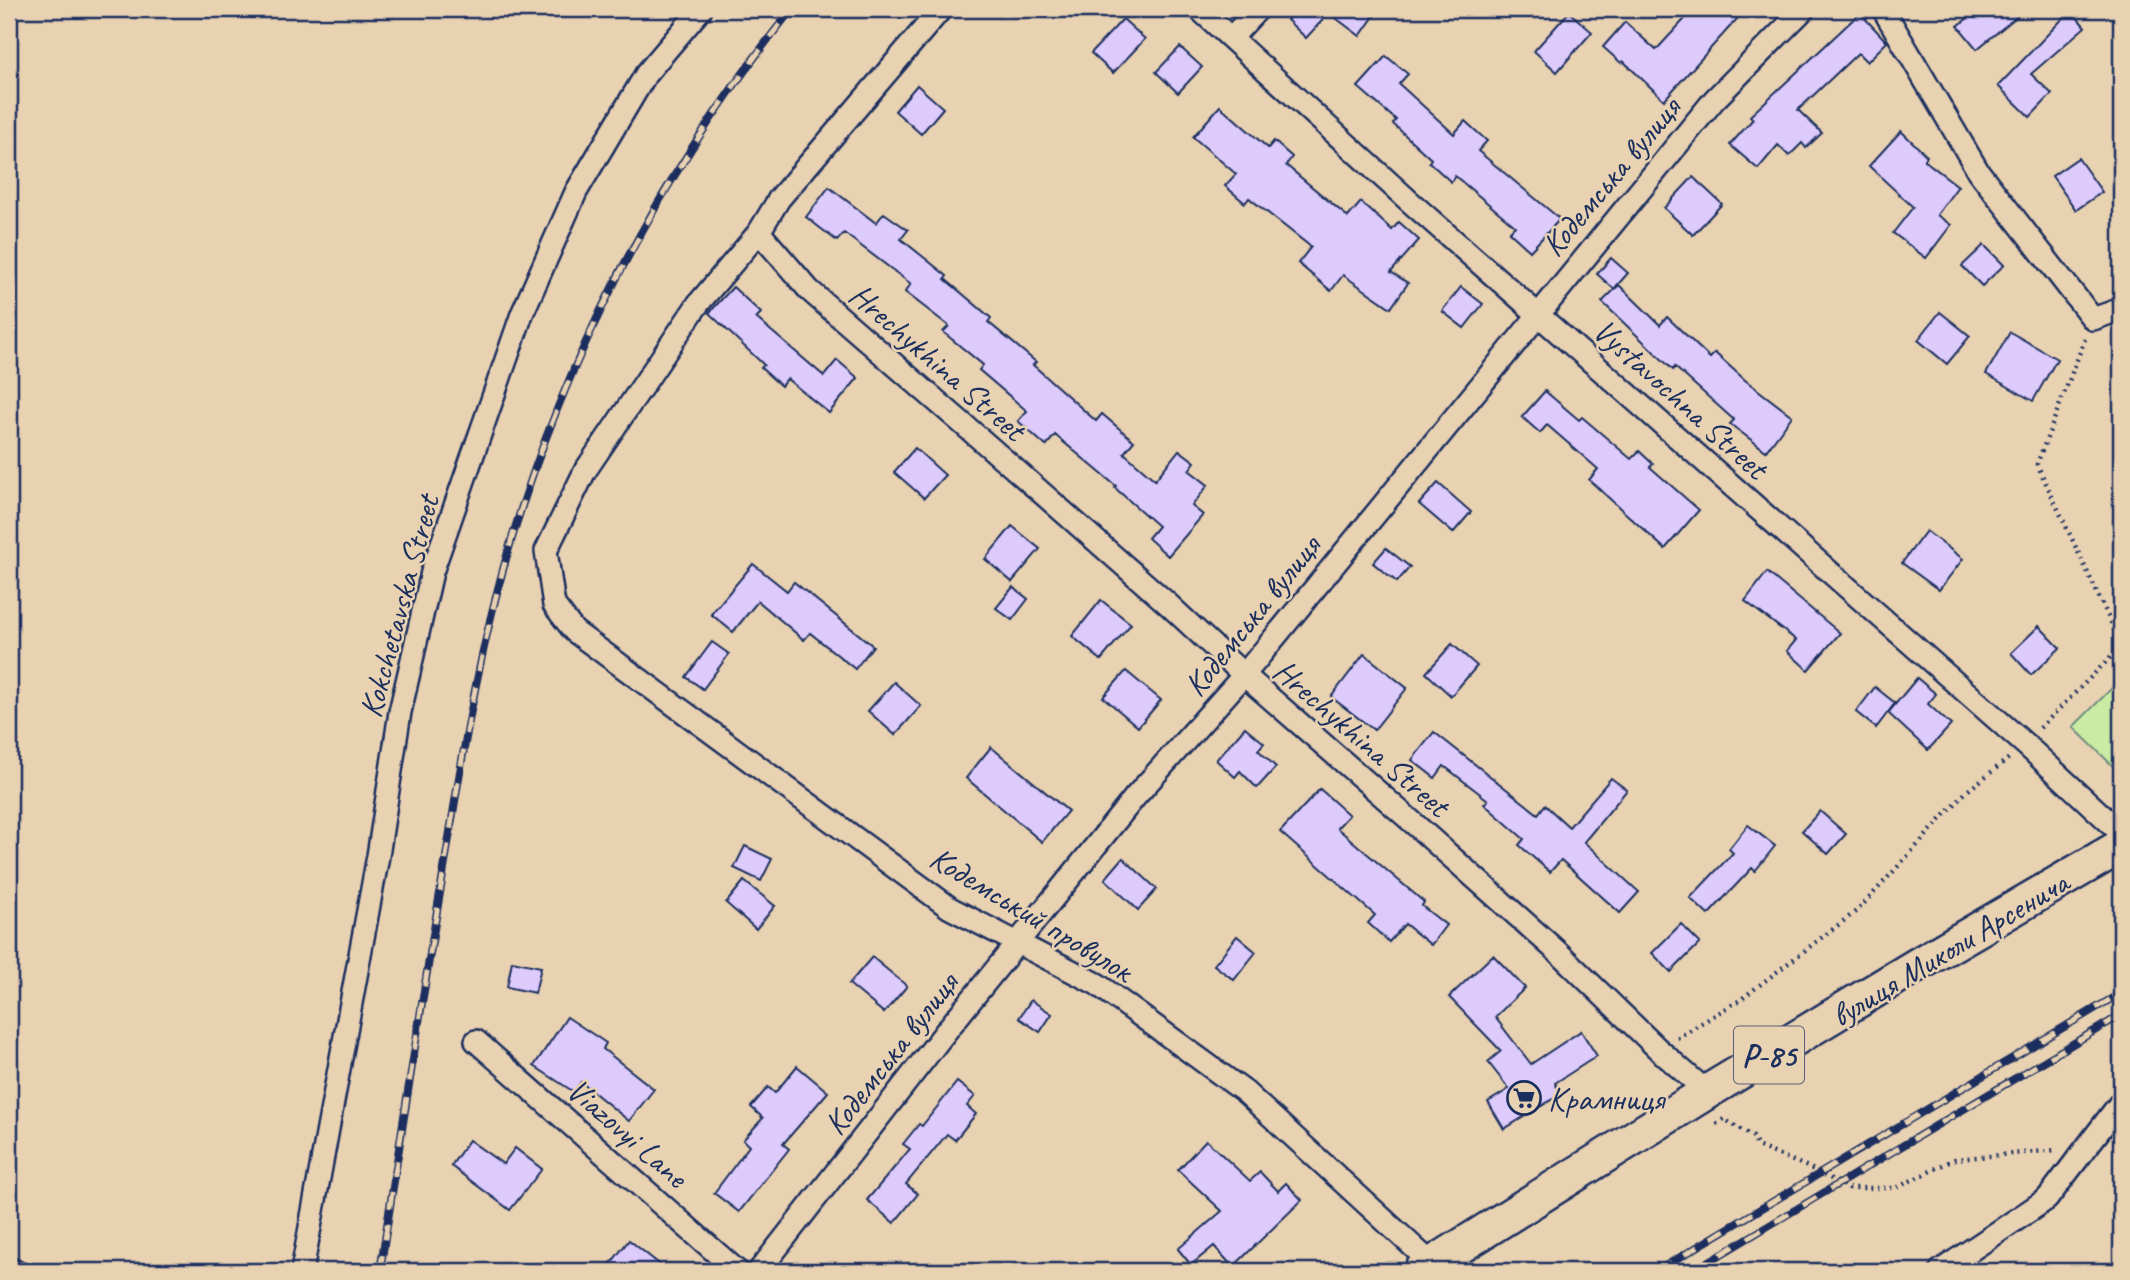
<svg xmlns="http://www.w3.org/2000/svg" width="2130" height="1280" font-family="Caveat,sans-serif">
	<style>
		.green { fill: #caeba3; stroke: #728d80; stroke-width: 2 }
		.building { fill: #ddcbfc; stroke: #1b2f5e; stroke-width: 2 }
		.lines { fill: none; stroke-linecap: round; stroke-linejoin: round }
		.lane-casing { stroke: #1b2f5e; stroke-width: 16 }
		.street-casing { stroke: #1b2f5e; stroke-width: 26 }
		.primary-casing { stroke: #1b2f5e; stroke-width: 38 }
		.path { stroke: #1b2f5e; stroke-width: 4.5; stroke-dasharray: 2 5; stroke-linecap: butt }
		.lane { stroke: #e9d2b2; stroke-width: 10 }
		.street { stroke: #e9d2b2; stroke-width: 21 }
		.primary { stroke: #e9d2b2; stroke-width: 33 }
		.rail-casing { stroke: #1b2f5e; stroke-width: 8 }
		.rail { stroke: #e9d2b2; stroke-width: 5; stroke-dasharray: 16; stroke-linecap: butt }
		.labels { text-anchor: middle; stroke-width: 5; stroke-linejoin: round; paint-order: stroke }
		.shield { fill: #e9d2b2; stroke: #596077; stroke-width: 2 }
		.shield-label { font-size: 32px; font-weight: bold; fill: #1b2f5e }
		.street-label { font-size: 33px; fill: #1b2f5e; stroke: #e9d2b2 }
		.poi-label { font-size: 33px; fill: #1b2f5e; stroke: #e9d2b2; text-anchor: start }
	</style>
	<rect width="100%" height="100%" fill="#e9d2b2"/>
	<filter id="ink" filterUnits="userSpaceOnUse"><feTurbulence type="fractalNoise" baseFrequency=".0143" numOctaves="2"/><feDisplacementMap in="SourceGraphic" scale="14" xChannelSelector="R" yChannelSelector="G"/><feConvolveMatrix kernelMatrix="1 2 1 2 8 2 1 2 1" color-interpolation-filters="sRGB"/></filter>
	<g filter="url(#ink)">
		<path class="green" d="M2121 679V770L2119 772 2073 727Z"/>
		<g class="building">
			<path d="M1297 9H1379L1360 36 1329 13 1306 38 1287 20Z"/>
			<path d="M1694 9H1746L1664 100 1623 61 1621 63 1603 47 1625 22 1656 50Z"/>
			<path d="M1979 9H2026L1977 49 1958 26Z"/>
			<path d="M2071 10 2085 27 2031 74 2052 94 2030 117 1998 86Z"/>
			<path d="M1569 12 1592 32 1557 72 1534 51Z"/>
			<path d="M1860 13 1887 42 1867 62 1858 53 1798 110 1822 133 1806 148 1802 143 1789 156 1778 145 1758 169 1730 145 1753 119 1750 116Z"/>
			<path d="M1123 19 1145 39 1113 73 1091 53Z"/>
			<path d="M1180 47 1202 67 1178 93 1156 72Z"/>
			<path d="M1386 56 1408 74 1399 84 1454 134 1465 121 1487 141 1478 151 1560 219 1530 251 1509 232 1515 226 1455 176 1451 182 1429 162 1431 159 1393 124 1396 120 1358 87Z"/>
			<path d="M917 85 943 108 921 134 895 111Z"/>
			<path d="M1220 106 1268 148 1274 141 1292 157 1286 165 1348 217 1361 202 1392 230 1399 222 1419 240 1391 272 1408 283 1391 308 1343 275 1331 291 1298 263 1311 247 1249 198 1245 203 1225 186 1236 174 1193 137Z"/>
			<path d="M1901 131 1927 156 1924 160 1958 186 1937 215 1951 225 1926 258 1893 233 1913 207 1869 166Z"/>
			<path d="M2078 158 2102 192 2076 210 2052 176Z"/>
			<path d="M1693 177 1722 204 1693 235 1664 208Z"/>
			<path d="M829 187 876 223 884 213 908 230 901 239 947 276 945 279 991 318 988 322 1036 362 1033 365 1096 421 1102 414 1134 441 1124 453 1155 480 1179 450 1195 462 1189 470 1208 485 1192 506 1203 515 1168 556 1148 538 1158 526 1115 488 1116 486 1055 435 1046 446 1018 421 1027 411 979 370 983 365 943 332 949 326 905 292 911 284 844 233 837 241 806 217Z"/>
			<path d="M1984 245 2004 265 1982 286 1962 266Z"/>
			<path d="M1611 258 1628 273 1614 289 1597 274Z"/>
			<path d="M1619 285 1660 325 1667 317 1710 358 1715 353 1745 380 1792 416 1766 451 1730 424 1734 420 1675 367 1673 370 1602 302Z"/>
			<path d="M733 287 761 313 756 318 824 376 837 360 858 378 829 413 787 379 781 386 761 368 764 365 709 313Z"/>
			<path d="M1461 287 1483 304 1464 328 1442 311Z"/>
			<path d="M1940 312 1970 336 1947 364 1918 340Z"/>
			<path d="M2010 332 2057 359 2033 401 1986 374Z"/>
			<path d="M1545 391 1579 420 1582 417 1631 459 1639 451 1653 464 1650 467 1699 510 1665 549 1589 480 1598 469 1547 425 1540 433 1522 417Z"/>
			<path d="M915 448 945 475 924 498 894 472Z"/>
			<path d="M1438 483 1471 512 1453 533 1419 504Z"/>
			<path d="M1012 526 1040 549 1012 582 985 559Z"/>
			<path d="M1926 531 1963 559 1939 590 1902 563Z"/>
			<path d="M1386 548 1410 567 1397 582 1373 563Z"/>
			<path d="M753 564 787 591 794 582 873 646 855 669 810 633 804 640 758 601 733 632 711 614Z"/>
			<path d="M1767 572 1840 633 1808 670 1787 651 1796 640 1745 601Z"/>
			<path d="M1013 587 1028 599 1012 620 996 608Z"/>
			<path d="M1101 600 1131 624 1101 660 1072 636Z"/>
			<path d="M2039 626 2060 648 2031 675 2011 653Z"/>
			<path d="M712 642 729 654 703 689 686 677Z"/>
			<path d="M1452 644 1477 666 1451 696 1426 673Z"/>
			<path d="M1364 654 1407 688 1374 730 1331 697Z"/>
			<path d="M1126 671 1161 700 1138 727 1103 697Z"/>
			<path d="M1917 678 1936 694 1928 704 1951 725 1928 750 1888 713Z"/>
			<path d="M894 682 921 706 895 735 868 711Z"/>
			<path d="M1875 687 1895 703 1876 728 1856 712Z"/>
			<path d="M1245 727 1264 743 1258 750 1276 767 1257 788 1240 771 1235 777 1216 760Z"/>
			<path d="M1434 732 1538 814 1545 805 1569 827 1611 778 1627 790 1584 842 1639 892 1620 913 1561 860 1550 872 1519 845 1524 839 1484 804 1488 800 1444 766 1435 778 1412 760Z"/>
			<path d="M991 747 1068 811 1042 842 966 778Z"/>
			<path d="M1320 789 1349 815 1337 828 1424 902 1422 906 1446 925 1431 945 1405 924 1389 942 1368 923 1375 915 1280 832Z"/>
			<path d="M1820 811 1846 834 1828 854 1802 831Z"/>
			<path d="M1748 825 1775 846 1755 871 1752 868 1708 915 1690 898 1733 853 1729 849Z"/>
			<path d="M745 846 772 859 761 881 734 868Z"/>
			<path d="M1123 858 1157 889 1138 910 1105 879Z"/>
			<path d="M744 881 775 906 756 929 726 903Z"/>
			<path d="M1681 924 1700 943 1671 972 1652 953Z"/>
			<path d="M1237 936 1256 952 1234 980 1214 965Z"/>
			<path d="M1493 955 1525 988 1495 1017 1531 1064 1581 1031 1597 1056 1555 1083 1561 1094 1504 1129 1488 1102 1509 1089 1488 1062 1501 1051 1449 997Z"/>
			<path d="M872 957 907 986 884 1013 849 984Z"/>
			<path d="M512 961 541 967 535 993 507 987Z"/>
			<path d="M1031 1000 1052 1014 1040 1032 1019 1018Z"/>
			<path d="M567 1017 606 1043 603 1049 654 1089 629 1121 581 1082 574 1092 534 1066Z"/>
			<path d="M797 1066 828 1092 783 1144 789 1149 739 1212 714 1193 749 1146 743 1140 763 1118 751 1107 768 1087 775 1093Z"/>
			<path d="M957 1082 975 1096 967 1106 976 1114 955 1140 947 1134 906 1184 918 1194 894 1223 867 1200 910 1149 903 1144 919 1124 922 1126Z"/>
			<path d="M469 1140 503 1164 515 1148 542 1169 510 1210 451 1166Z"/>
			<path d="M1206 1140 1250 1181 1260 1172 1278 1191 1286 1183 1302 1200 1233 1267 1214 1246 1191 1265 1178 1249 1222 1211 1178 1170Z"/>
			<path d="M629 1240 668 1271H605Z"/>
		</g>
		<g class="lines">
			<g class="lane-casing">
				<path id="lane" d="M9 1262 25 1271"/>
			</g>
			<g class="street-casing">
				<g id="street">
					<path d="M941 9 779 199 759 232 698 304 585 471 546 551 554 605 574 631 950 908 1097 984 1245 1092 1432 1264"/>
					<path d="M1199 9 1408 200 2026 745 2121 833"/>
					<path d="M1883 9 1978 171 2093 319 2121 309"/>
					<path d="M1232 37 1258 9"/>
					<path d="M759 232 809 290 1009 464 1169 605 1244 675 1410 820 1560 954 1658 1049 1707 1092"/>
					<path d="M476 1041 737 1271"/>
					<path d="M302 1271 378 856 400 712 432 572 522 314 576 192 646 74 701 9"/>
					<path d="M759 1271 947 1030 1135 797 1244 675 1714 100 1804 9"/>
					<path d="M1940 1271 2047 1199 2121 1102"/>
				</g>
			</g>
			<g class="primary-casing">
				<path id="primary" d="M1421 1271 1707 1092 1917 965 2121 846"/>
			</g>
			<g class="path">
				<path d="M2085 339 2037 464 2121 644"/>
				<path d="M2040 728 2121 647"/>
				<path d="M1677 1038 1740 1000 1859 909 1966 792 2009 758"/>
				<path d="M1716 1124 1724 1119 1753 1137 1757 1146 1808 1167 1849 1188H1896L1955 1159 2057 1150"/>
				<path d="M1764 1267 1767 1271"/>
			</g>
			<use href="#lane" class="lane"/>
			<use href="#street" class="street"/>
			<use href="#primary" class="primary"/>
			<g class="rail-casing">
				<g id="rail">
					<path d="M380 1271C401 1135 422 999 445 863 464 743 484 622 522 506 581 325 673 157 792 9"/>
					<path d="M1657 1271 2121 993"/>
					<path d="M1693 1271 2121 1015"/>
				</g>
			</g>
			<use href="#rail" class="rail"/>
		</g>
	</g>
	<defs>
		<g id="supermarket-ring" transform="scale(1.75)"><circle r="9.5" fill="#e9d2b2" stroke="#1b2f5e" stroke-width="1.5"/><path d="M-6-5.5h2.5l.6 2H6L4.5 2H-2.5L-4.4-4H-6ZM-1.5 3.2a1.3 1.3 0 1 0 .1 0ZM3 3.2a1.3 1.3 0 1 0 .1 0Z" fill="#1b2f5e"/></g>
	</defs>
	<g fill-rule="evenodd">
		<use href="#supermarket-ring" x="1524" y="1098"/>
	</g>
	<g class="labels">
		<rect class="shield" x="1734" y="1026.5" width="70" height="57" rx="5"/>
		<g class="shield-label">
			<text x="1769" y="1066">Р-85</text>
		</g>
		<g class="street-label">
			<text transform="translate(1610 176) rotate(-50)" y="12">Кодемська вулиця</text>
			<text transform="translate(938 361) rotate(41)" y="12">Hrechykhina Street</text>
			<text transform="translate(1681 398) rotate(42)" y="12">Vystavochna Street</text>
			<text transform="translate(398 606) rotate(-75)" y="12">Kokchetavska Street</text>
			<text transform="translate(1251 615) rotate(-51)" y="12">Кодемська вулиця</text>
			<text transform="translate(1362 737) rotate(41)" y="12">Hrechykhina Street</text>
			<text transform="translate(1032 913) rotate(31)" y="12">Кодемський провулок</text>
			<text transform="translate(1949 948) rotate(-31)" y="12">вулиця Миколи Арсенича</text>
			<text transform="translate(890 1053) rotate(-52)" y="12">Кодемська вулиця</text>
			<text transform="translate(628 1132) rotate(41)" y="12">Viazovyi Lane</text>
		</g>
		<g class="poi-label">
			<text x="1548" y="1110">Крамниця</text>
		</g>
	</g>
	<rect width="2130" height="1280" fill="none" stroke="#e9d2b2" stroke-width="35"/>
	<rect x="18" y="18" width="2095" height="1245" fill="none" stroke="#1b2f5e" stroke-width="2.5" filter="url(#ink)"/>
</svg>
